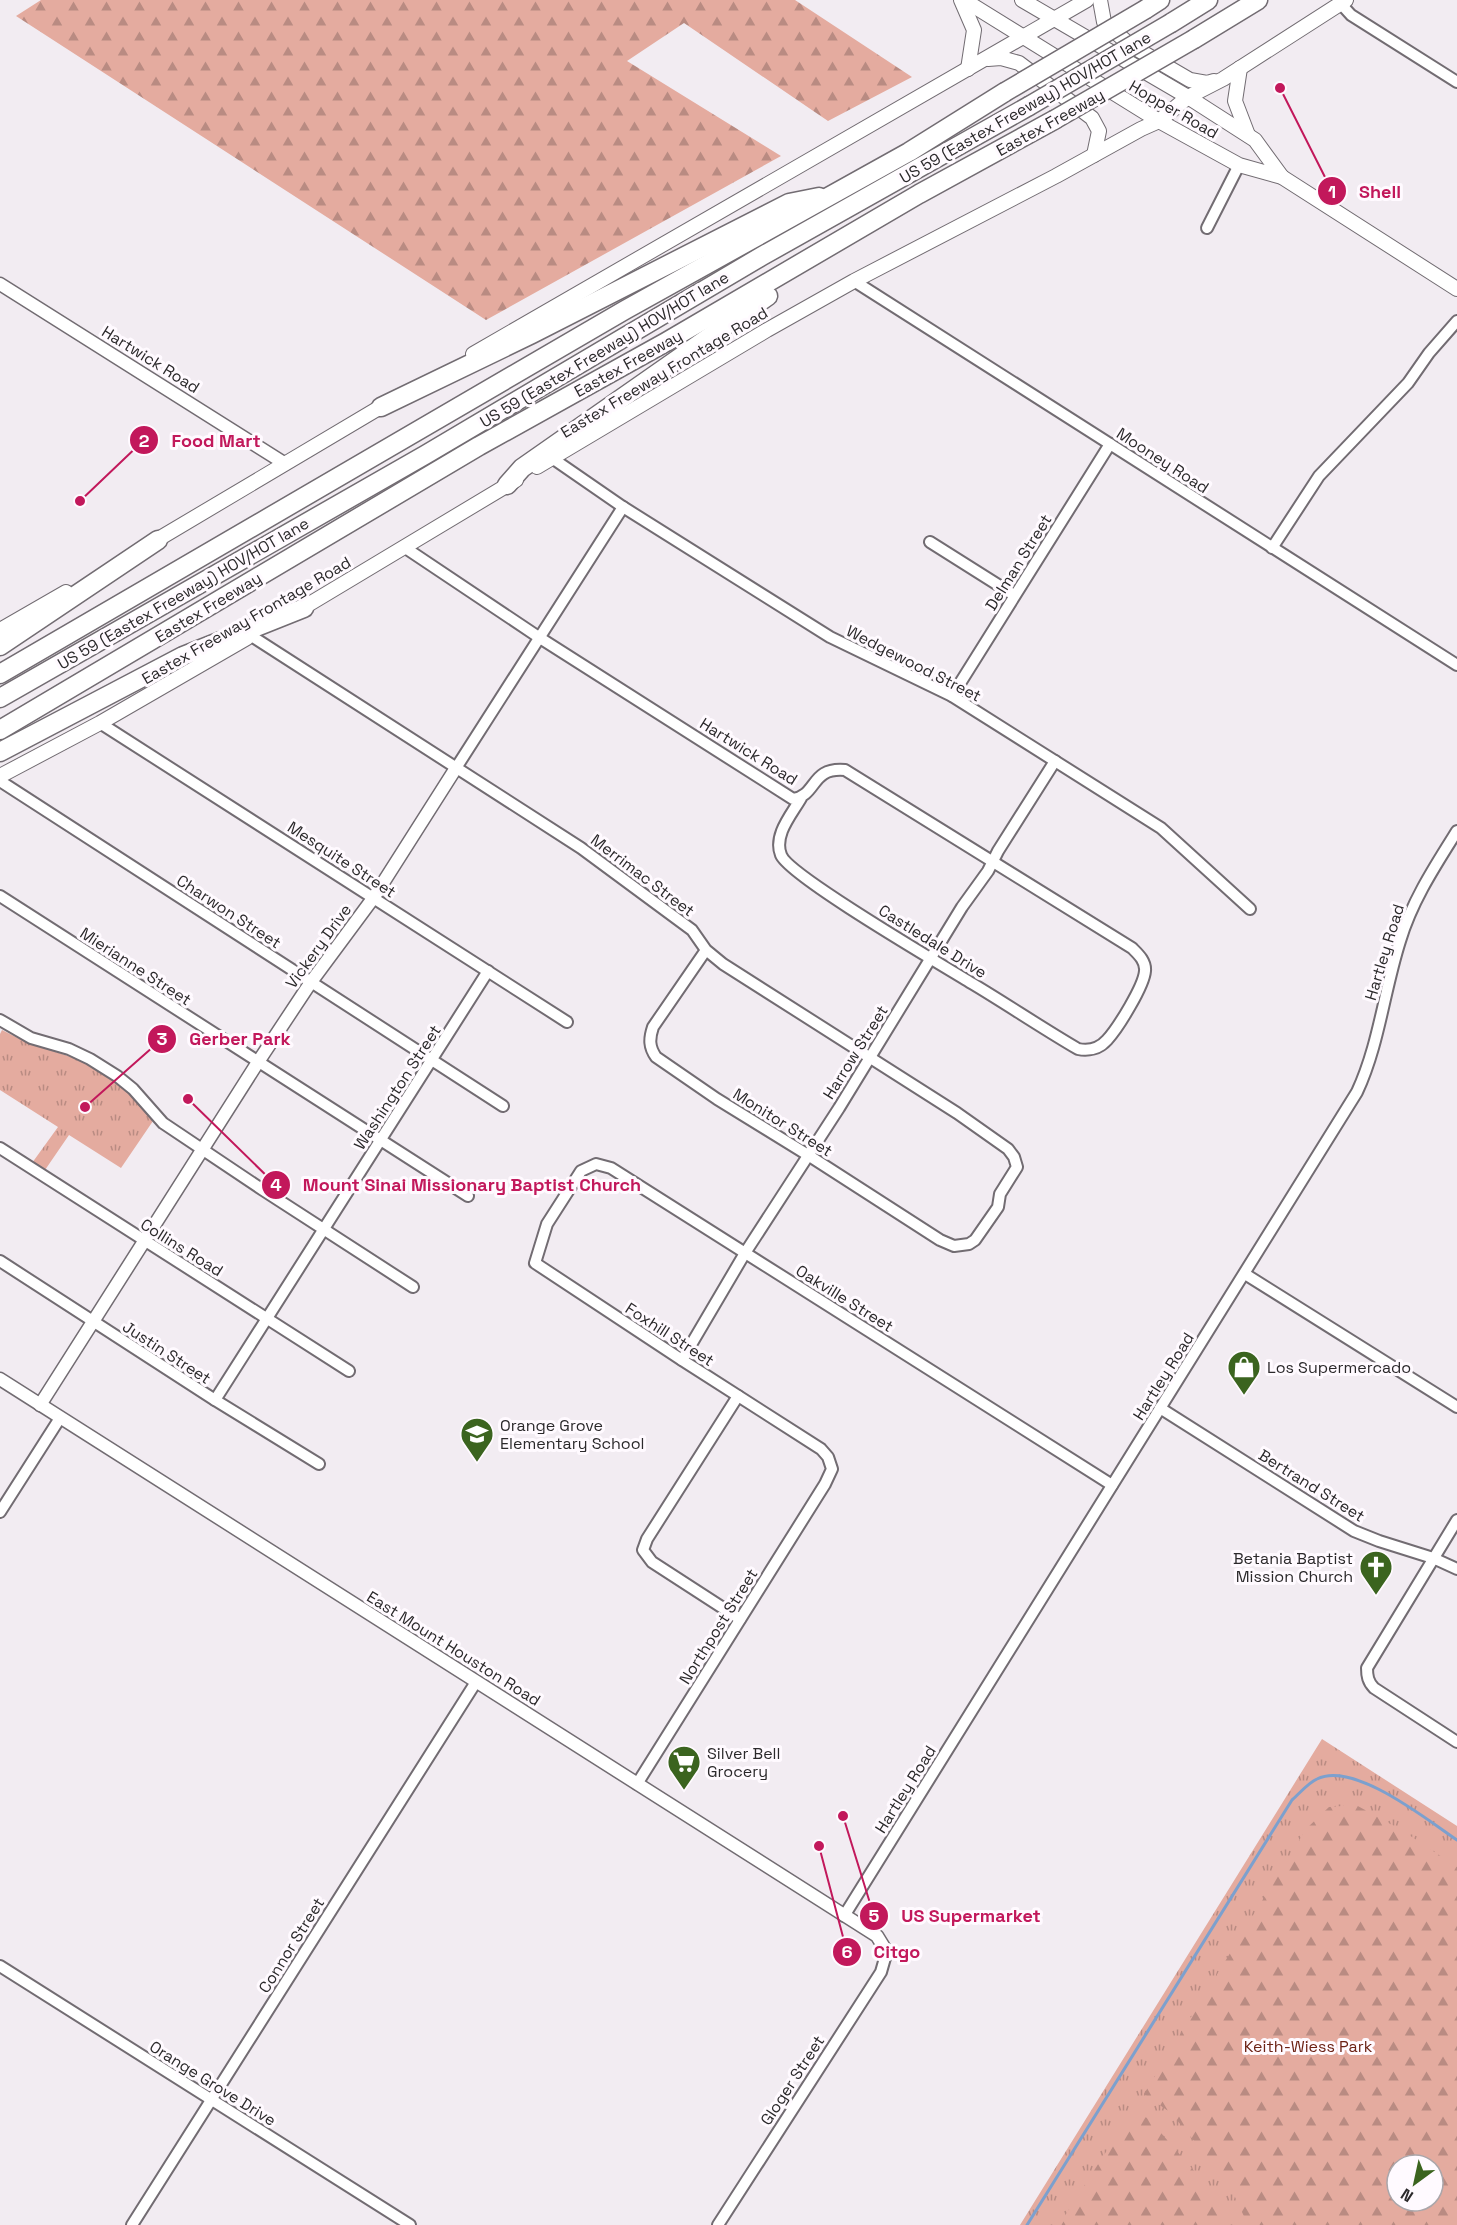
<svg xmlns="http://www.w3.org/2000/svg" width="1457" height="2225" font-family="'Space Grotesk',sans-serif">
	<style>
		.grass { fill: url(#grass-tufts); fill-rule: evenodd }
		.forest { fill: url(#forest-firs); fill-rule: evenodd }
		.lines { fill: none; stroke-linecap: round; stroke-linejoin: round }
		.stream { stroke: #7ca0ce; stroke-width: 3 }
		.minor-casing { stroke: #726c72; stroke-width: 14 }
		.tertiary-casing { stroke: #726c72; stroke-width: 15 }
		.secondary-casing { stroke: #726c72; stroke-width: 16 }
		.motorway-casing { stroke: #726c72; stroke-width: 21 }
		.minor { stroke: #fff; stroke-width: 10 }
		.tertiary { stroke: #fff; stroke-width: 12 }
		.secondary { stroke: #fff; stroke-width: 14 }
		.motorway { stroke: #fff; stroke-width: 18 }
		.motorway-bridge-casing { stroke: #726c72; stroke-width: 21; stroke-linecap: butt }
		.motorway-bridge { stroke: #fff; stroke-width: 18 }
		.labels { text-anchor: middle; stroke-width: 6; stroke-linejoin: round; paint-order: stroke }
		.street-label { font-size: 16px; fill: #2b292b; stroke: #fffaff }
		.poi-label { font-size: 16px; fill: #2b292b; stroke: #fffaff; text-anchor: start }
		.park-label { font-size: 16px; fill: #6c2114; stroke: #fffaff }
		.leader { fill: none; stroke: #c2185b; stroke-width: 2 }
		.callout-dot { fill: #c2185b; stroke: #fffaff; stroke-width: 2 }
		.mark-label { font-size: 18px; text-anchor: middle; font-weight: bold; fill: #fff }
		.callout-label { font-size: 18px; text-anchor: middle; font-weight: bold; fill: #c2185b; stroke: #fffaff; stroke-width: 6; stroke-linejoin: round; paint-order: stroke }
	</style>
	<defs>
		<pattern id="grass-tufts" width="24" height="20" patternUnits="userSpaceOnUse" patternTransform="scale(1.5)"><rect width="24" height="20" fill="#e4ab9f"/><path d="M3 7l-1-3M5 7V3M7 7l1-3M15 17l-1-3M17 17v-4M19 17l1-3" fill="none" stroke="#b98b82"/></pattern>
		<pattern id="forest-firs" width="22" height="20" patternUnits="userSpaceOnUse" patternTransform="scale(1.5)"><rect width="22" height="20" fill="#e4ab9f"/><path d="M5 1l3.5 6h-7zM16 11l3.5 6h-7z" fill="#b98b82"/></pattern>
	</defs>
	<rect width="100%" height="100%" fill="#f2ecf2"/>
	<g class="grass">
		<path d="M2 1030 26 1042 86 1062 114 1080 130 1093 153 1121 121 1168 69 1135 45 1170 32 1163 58 1127 0 1090V1034Z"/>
		<path d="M1322 1739 1457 1826V2225H1020ZM1397 2165H1433V2201H1397Z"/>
	</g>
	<g class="forest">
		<path d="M41 0H795L912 77 828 121 684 23 627 61 781 156 486 320 16 16Z"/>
		<path d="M1356 1805 1403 1831 1457 1867V2225H1248L1228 2182 1171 2113 1144 2094 1306 1829 1329 1807ZM1397 2165H1433V2201H1397Z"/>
		<path d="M1131 2113 1148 2118 1215 2195 1226 2225H1059Z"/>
	</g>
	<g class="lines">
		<path class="stream" d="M1027 2225 1292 1800C1299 1794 1308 1783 1317 1779 1354 1761 1426 1819 1457 1840"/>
		<g class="minor-casing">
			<g id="minor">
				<path d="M1341 4 1351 15 1457 82"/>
				<path d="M1207 228 1239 165"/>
				<path d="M854 281 1457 665"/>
				<path d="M552 458 623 507 830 637 952 696 1161 828 1250 909"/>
				<path d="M930 542 1014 595"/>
				<path d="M404 547 540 638 793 799C818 795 810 767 845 770L1132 948C1138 954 1146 961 1145 971 1144 986 1118 1028 1107 1040 1099 1049 1088 1051 1078 1049 1042 1028 1008 1005 973 984 944 966 789 876 781 855 773 835 792 814 801 798"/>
				<path d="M1272 548 1319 476 1408 383 1429 353 1457 321"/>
				<path d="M250 635 581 848 692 930 706 950 723 964 957 1113 1008 1149 1014 1157 1017 1167 1000 1194 998 1207 975 1240 969 1244 954 1246 940 1240 808 1155 717 1099 656 1057C649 1047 649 1039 653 1027L706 950"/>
				<path d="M952 696 1110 444"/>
				<path d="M100 723 567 1022"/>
				<path d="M456 768 623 507"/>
				<path d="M0 781 503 1106"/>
				<path d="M0 896 468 1196"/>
				<path d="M0 1020 31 1038 69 1049 90 1059 117 1076 133 1089 163 1123 263 1190 413 1287"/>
				<path d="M0 1148 349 1371"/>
				<path d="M0 1261 215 1400 319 1464"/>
				<path d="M1245 1274 1457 1407"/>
				<path d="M682 1360 745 1253 839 1108 962 907 988 871 998 851 1055 761"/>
				<path d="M738 1396 647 1539 643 1550 652 1562 740 1619"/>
				<path d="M215 1400 488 971"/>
				<path d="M1160 1408 1354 1531 1379 1541 1433 1558 1457 1569"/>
				<path d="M0 1512 60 1418"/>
				<path d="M1457 1520 1367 1668C1367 1676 1368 1682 1374 1688L1457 1742"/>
				<path d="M637 1784 825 1484 832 1469 828 1457 821 1449 682 1360 535 1263 547 1224 581 1171 596 1164 611 1168 1112 1485"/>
				<path d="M844 1916 1357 1092C1379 1045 1384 991 1400 941 1412 901 1435 866 1457 831"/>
				<path d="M0 1966 410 2225"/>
				<path d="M132 2225 476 1682"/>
				<path d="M718 2225 881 1972 885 1958V1949"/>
			</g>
		</g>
		<g class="tertiary-casing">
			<g id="tertiary">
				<path d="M0 284 284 463"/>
				<path d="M0 1379 877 1936 885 1949"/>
				<path d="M40 1405 258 1062 311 982 374 897 456 768"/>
			</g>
		</g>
		<g class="secondary-casing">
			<g id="secondary">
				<path d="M961 0 974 30 968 69"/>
				<path d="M964 0 1159 121 1239 165 1282 177 1457 289"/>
				<path d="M1022 0 1188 97 1255 140 1282 177"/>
				<path d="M1100 0 1104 22 1130 45 1190 80 1207 83 1214 81"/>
				<path d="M988 59 1001 58 1019 63 1092 118 1099 131 1094 155"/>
				<path d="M1240 68 1235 101 1248 135"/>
				<path d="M473 354 1087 0"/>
				<path d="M537 467 767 330 854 281 1056 176 1141 129 1159 121 1188 97 1223 79 1346 0"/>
				<path d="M150 544 389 402"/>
				<path d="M296 612 516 480"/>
				<path d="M0 630 66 592"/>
				<path d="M0 776 100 723 247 638"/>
			</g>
		</g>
		<g class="motorway-casing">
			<g id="motorway">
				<path d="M1146 9 1160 0"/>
				<path d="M1171 23 1208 0"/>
				<path d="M1194 39 1258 0"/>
				<path d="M381 407 532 334 789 203 819 197"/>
				<path d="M507 485 522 468 768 296"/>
				<path d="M0 646 158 540"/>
				<path d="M0 674 625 310 909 152 1005 92"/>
				<path d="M0 698 425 455 762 256 1029 106"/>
				<path d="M0 730 479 446 666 342 919 194 1054 120"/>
				<path d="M0 752 183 656 304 608"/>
			</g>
		</g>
		<use href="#minor" class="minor"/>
		<use href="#tertiary" class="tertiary"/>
		<use href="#secondary" class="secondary"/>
		<use href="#motorway" class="motorway"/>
		<g class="motorway-bridge-casing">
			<g id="motorway-bridge">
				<path d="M1005 92 1146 9"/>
				<path d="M1029 106 1171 23"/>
				<path d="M1054 120 1194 39"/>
			</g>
		</g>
		<use href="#motorway-bridge" class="motorway-bridge"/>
	</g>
	<defs>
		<g id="shop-pin" transform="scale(1.725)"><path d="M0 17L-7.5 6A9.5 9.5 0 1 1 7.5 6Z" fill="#3b641f" stroke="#fffaff"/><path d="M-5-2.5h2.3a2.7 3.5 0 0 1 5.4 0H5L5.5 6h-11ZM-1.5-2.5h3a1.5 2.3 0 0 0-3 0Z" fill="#fff"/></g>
		<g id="school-pin" transform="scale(1.725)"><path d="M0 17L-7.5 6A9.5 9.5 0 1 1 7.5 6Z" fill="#3b641f" stroke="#fffaff"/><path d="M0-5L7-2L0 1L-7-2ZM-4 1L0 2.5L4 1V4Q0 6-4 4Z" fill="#fff"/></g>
		<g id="church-pin" transform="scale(1.725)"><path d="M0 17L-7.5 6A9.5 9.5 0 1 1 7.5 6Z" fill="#3b641f" stroke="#fffaff"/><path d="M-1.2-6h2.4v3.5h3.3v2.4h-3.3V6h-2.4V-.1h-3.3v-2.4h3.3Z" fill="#fff"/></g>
		<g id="supermarket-pin" transform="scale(1.725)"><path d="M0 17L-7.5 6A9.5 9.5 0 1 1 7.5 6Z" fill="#3b641f" stroke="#fffaff"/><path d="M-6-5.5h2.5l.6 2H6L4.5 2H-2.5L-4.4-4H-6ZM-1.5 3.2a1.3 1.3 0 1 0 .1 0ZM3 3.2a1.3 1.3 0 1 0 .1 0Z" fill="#fff"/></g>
	</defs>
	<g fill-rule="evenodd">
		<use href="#shop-pin" x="1244" y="1367"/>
		<use href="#school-pin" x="477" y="1434"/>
		<use href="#church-pin" x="1376" y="1567"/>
		<use href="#supermarket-pin" x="684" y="1762"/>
	</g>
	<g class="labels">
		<g class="street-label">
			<text transform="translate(1025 107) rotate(-30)" y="6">US 59 (Eastex Freeway) HOV/HOT lane</text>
			<text transform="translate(1174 109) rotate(30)" y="6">Hopper Road</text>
			<text transform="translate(1050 122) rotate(-29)" y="6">Eastex Freeway</text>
			<text transform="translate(604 349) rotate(-31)" y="6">US 59 (Eastex Freeway) HOV/HOT lane</text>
			<text transform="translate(151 359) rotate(32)" y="6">Hartwick Road</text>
			<text transform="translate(628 363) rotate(-29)" y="6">Eastex Freeway</text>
			<text transform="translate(664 372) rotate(-31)" y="6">Eastex Freeway Frontage Road</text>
			<text transform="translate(1163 460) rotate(33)" y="6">Mooney Road</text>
			<text transform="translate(1018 562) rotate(-58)" y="6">Delman Street</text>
			<text transform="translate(183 593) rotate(-30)" y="6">US 59 (Eastex Freeway) HOV/HOT lane</text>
			<text transform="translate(208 607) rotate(-31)" y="6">Eastex Freeway</text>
			<text transform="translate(246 620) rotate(-30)" y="6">Eastex Freeway Frontage Road</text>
			<text transform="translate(914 663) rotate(27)" y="6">Wedgewood Street</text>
			<text transform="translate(749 751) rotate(32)" y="6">Hartwick Road</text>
			<text transform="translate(342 859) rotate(33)" y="6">Mesquite Street</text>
			<text transform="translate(643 875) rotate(37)" y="6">Merrimac Street</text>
			<text transform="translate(229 911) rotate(33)" y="6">Charwon Street</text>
			<text transform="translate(933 941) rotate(32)" y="6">Castledale Drive</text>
			<text transform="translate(318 946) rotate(-54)" y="6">Vickery Drive</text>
			<text transform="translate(1384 952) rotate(-73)" y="6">Hartley Road</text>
			<text transform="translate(136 966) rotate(33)" y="6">Mierianne Street</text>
			<text transform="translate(855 1052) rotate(-58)" y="6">Harrow Street</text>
			<text transform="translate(397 1087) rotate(-57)" y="6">Washington Street</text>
			<text transform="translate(783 1122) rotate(32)" y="6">Monitor Street</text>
			<text transform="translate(182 1247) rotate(32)" y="6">Collins Road</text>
			<text transform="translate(845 1298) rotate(32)" y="6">Oakville Street</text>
			<text transform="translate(670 1334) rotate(33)" y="6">Foxhill Street</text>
			<text transform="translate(167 1352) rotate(33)" y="6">Justin Street</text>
			<text transform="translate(1163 1376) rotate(-58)" y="6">Hartley Road</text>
			<text transform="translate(1312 1485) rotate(32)" y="6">Bertrand Street</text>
			<text transform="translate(718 1626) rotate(-58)" y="6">Northpost Street</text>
			<text transform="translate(454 1648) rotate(32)" y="6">East Mount Houston Road</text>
			<text transform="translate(905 1789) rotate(-58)" y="6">Hartley Road</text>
			<text transform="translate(291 1945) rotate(-58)" y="6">Connor Street</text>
			<text transform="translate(792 2080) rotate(-57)" y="6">Gloger Street</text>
			<text transform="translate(213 2083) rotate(32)" y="6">Orange Grove Drive</text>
		</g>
		<g class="poi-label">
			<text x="1267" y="1373">Los Supermercado</text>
			<text x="500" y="1431">Orange Grove<tspan x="500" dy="18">Elementary School</tspan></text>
			<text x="1353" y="1564" text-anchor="end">Betania Baptist<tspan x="1353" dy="18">Mission Church</tspan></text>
			<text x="707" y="1759">Silver Bell<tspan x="707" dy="18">Grocery</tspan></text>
		</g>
		<g class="park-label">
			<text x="1308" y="2052">Keith-Wiess Park</text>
		</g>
	</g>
	<path class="leader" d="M1280 88L1332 191M80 501L144 440M85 1107L162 1039M188 1099L276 1185M843 1816L874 1916M819 1846L847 1952"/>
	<g class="callout-dot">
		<circle cx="1280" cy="88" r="6"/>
		<circle cx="80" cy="501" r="6"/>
		<circle cx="85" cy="1107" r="6"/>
		<circle cx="188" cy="1099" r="6"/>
		<circle cx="843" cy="1816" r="6"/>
		<circle cx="819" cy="1846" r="6"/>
		<circle cx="1332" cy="191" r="15"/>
		<circle cx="144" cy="440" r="15"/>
		<circle cx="162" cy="1039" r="15"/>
		<circle cx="276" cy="1185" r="15"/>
		<circle cx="874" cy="1916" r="15"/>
		<circle cx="847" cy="1952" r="15"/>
	</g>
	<g class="mark-label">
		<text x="1332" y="198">1</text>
		<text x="144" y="447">2</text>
		<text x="162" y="1045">3</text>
		<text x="276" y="1191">4</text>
		<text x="874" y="1922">5</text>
		<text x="847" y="1958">6</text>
	</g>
	<g class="callout-label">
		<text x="1380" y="198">Shell</text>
		<text x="216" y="447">Food Mart</text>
		<text x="240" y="1045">Gerber Park</text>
		<text x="472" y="1191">Mount Sinai Missionary Baptist Church</text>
		<text x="971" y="1922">US Supermarket</text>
		<text x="897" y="1958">Citgo</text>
	</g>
	<g transform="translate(1415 2183) rotate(213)"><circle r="28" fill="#fffaff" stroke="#aaa6aa" stroke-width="1.5"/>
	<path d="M0-4.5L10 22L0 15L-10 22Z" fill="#3b641f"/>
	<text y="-9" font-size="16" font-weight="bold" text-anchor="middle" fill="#2b292b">N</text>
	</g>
</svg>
